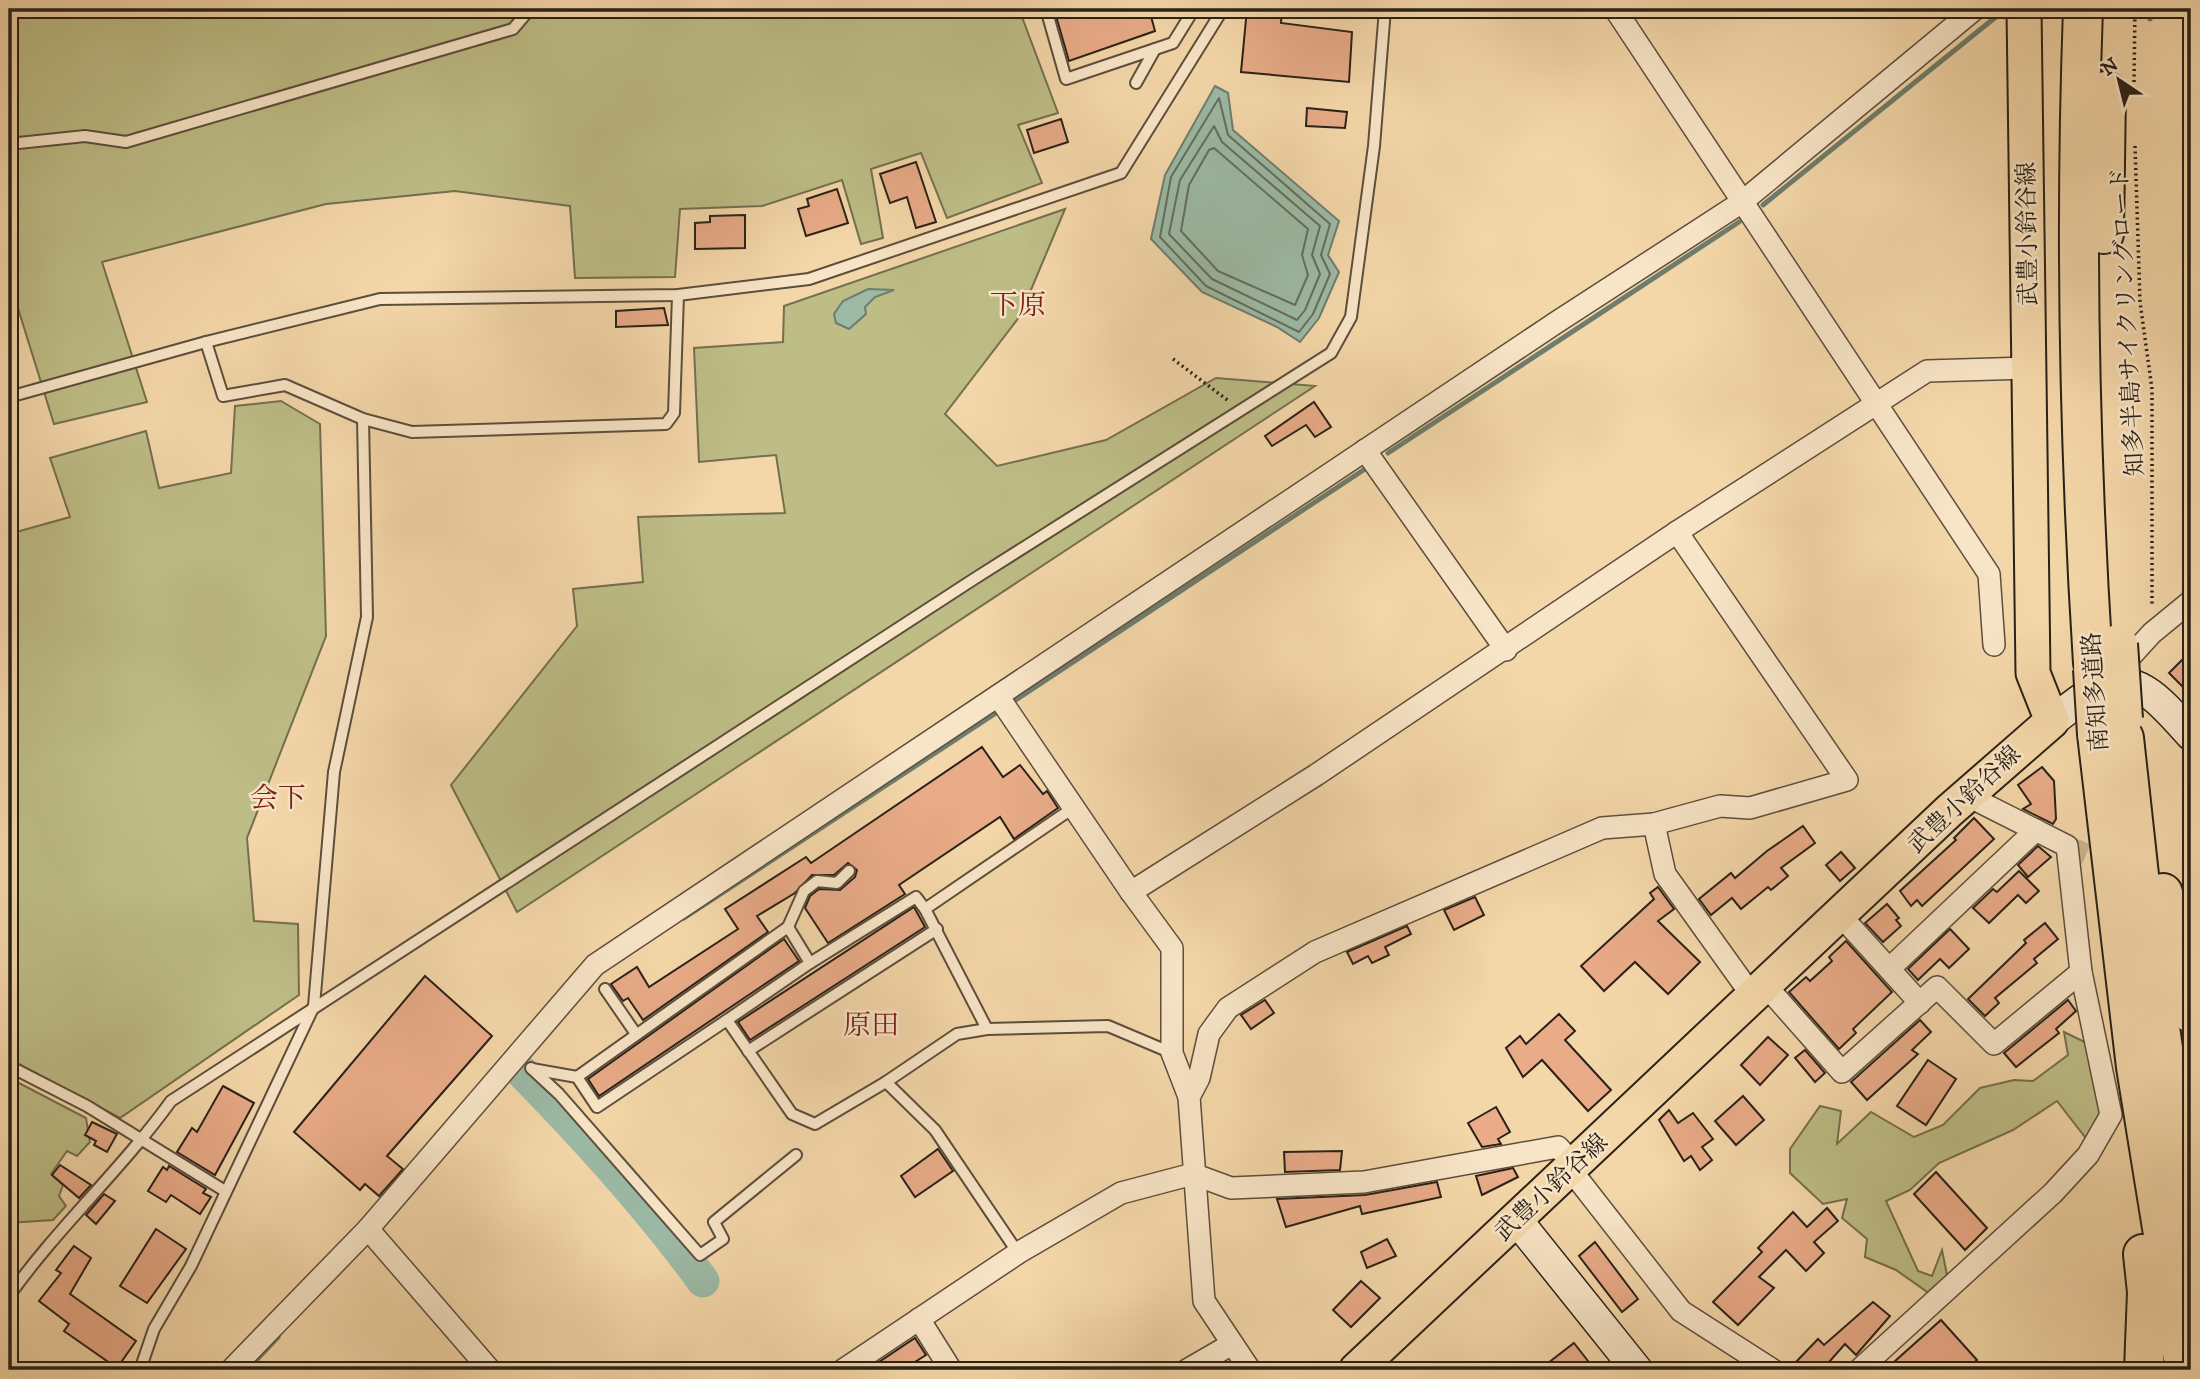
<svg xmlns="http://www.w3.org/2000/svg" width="2200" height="1379" font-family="'IM FELL DW Pica','Noto Serif JP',serif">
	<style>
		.green { fill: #bebd86; stroke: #746f4e; stroke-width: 2 }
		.water { fill: #9cbaa6; stroke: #6e7d6d; stroke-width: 2 }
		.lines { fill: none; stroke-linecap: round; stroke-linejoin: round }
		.shore { stroke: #626e5e; stroke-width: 2 }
		.stream { stroke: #6e7d6d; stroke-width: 5 }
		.river { stroke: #9cbaa6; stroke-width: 33 }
		.building { fill: #e9ab88; stroke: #292117; stroke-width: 2 }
		.street-tunnel { stroke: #cbb38c; stroke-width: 21; stroke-dasharray: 21 10; stroke-linecap: butt }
		.lane-casing { stroke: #5c4e3c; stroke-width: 14 }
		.street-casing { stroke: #5c4e3c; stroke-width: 24 }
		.secondary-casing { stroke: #292117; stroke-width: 33 }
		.primary-casing { stroke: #292117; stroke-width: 37 }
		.highway-casing { stroke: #292117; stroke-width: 42 }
		.path { stroke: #292117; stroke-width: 3.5; stroke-dasharray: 2 3.5; stroke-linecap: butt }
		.lane { stroke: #f8e5c7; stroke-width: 10 }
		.street { stroke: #f8e5c7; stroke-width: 21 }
		.secondary { stroke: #f8e5c7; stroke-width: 30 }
		.primary { stroke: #f4d7a9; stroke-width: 33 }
		.highway { stroke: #f4d7a9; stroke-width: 38 }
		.highway-bridge-casing { stroke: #292117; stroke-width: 42; stroke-linecap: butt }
		.highway-bridge { stroke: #f4d7a9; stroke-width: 38 }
		.labels { text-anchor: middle; stroke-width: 5; stroke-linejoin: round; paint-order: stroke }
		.street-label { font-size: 24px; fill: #292117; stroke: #f8e5c7 }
		.quarter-label { font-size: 28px; fill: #7a1f14; stroke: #f8e5c7 }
	</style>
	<rect width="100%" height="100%" fill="#f4d7a9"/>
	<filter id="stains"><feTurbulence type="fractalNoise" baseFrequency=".00286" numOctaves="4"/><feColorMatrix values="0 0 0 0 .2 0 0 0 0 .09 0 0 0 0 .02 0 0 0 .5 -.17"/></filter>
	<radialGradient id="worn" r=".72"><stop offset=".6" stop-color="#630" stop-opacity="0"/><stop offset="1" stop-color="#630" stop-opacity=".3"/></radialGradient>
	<g class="green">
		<path d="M9 9H1019L1058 113 1018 125 1042 183 947 218 921 153 871 169 883 238 861 244 842 180 762 206 680 209 675 277 575 278 570 206 455 191 326 204 102 262 147 402 54 424 12 289 9 290Z"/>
		<path d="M1065 209 1020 316 945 414 997 466 1106 440 1216 378 1315 386 517 912 451 785 577 626 573 589 643 582 638 517 785 513 776 455 699 462 694 348 783 342 784 306Z"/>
		<path d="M281 401 320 424 326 636 247 838 254 921 298 924 299 995 120 1118 9 1059V534L70 517 50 458 146 431 159 488 231 473 235 406Z"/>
		<path d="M2064 1032 2091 1045 2104 1113 2088 1141 2057 1101 2013 1130 1939 1163 1910 1190 1886 1201 1918 1271 1932 1276 1942 1250 1947 1275 1933 1296 1896 1270 1865 1257 1867 1239 1842 1218 1847 1199 1823 1204 1790 1173V1149L1820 1106 1841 1111 1837 1144 1871 1112 1914 1137 1943 1125 1980 1088 2014 1080 2033 1081 2068 1055Z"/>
		<path d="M17 1082 86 1118 90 1142 77 1156 67 1151 51 1174 63 1185 59 1196 66 1206 53 1220 9 1223V1092Z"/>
	</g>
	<g class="water">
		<path d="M1215 86 1228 93 1233 130 1339 221 1328 255 1339 272 1319 318 1300 342 1277 327 1202 292 1151 239 1165 175Z"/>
		<path d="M868 289 894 290 875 297 865 307 866 314 849 329 836 323 834 314 843 301Z"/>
	</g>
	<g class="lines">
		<g class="shore">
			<path d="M1219 98 1228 135 1330 224 1321 255 1330 274 1313 314 1299 332 1206 286 1160 237 1171 177Z"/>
			<path d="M1214 126 1222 142 1320 226 1312 255 1320 274 1305 310 1297 320 1212 279 1169 234 1180 180Z"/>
			<path d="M1214 148 1308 229 1302 255 1308 275 1295 305 1218 271 1181 231 1189 185 1209 150Z"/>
		</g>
		<g class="stream">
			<path d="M2150 19V9"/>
			<path d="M1763 205 1997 16 2009 17"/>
			<path d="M1388 453 1739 222"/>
			<path d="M1014 701 1368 467"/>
			<path d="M684 918 996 713"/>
			<path d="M247 1370 278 1337"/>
		</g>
		<path class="river" d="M516 1066C583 1134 647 1204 703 1281"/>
	</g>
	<g class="building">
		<path d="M1054 9H1149L1155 31 1069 61Z"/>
		<path d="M1247 9H1282L1281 23 1352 32 1349 82 1241 72Z"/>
		<path d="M1307 108 1347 112 1345 128 1306 126Z"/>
		<path d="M1061 119 1068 142 1034 153 1027 130Z"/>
		<path d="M916 162 936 222 916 228 907 197 890 203 880 174Z"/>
		<path d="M837 189 848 223 806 236 798 209 809 206 807 199Z"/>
		<path d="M745 215V248L695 249V223L710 222V216Z"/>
		<path d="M664 308 668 325 616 327V311Z"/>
		<path d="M1314 402 1331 427 1315 437 1306 425 1272 446 1265 436Z"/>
		<path d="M2191 651V695L2169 673Z"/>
		<path d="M982 747 1003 777 1020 765 1043 794 1047 791 1058 808 1014 839 1000 817 899 885 905 894 828 943 805 908 810 896 819 889 840 890 855 877 857 870 848 863 834 875H812L795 893 757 916 768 932 643 1020 628 998 623 1001 611 984 637 967 649 987 738 929 725 909 806 857 811 863Z"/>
		<path d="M2042 767 2054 781 2056 819 2053 824 2023 809 2031 804 2018 785Z"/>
		<path d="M1974 818 1994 839 1922 906 1917 900 1911 906 1900 891 1956 840 1954 838Z"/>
		<path d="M1803 826 1815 843 1781 868 1788 876 1771 890 1768 887 1741 909 1732 898 1711 915 1699 899 1731 873 1735 878 1767 851Z"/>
		<path d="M2038 846 2051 857 2028 877 2018 865Z"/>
		<path d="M1841 852 1855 868 1840 881 1826 865Z"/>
		<path d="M2019 871 2039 891 2026 903 2018 895 1989 923 1973 908 1993 889 1997 892Z"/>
		<path d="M1658 887 1674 909 1658 921 1700 962 1668 994 1635 962 1604 991 1581 966 1654 899 1650 893Z"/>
		<path d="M1475 897 1484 915 1454 930 1444 910Z"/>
		<path d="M1887 904 1899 918 1896 920 1901 926 1883 942 1865 923Z"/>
		<path d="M914 907 925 927 750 1040 738 1022Z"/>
		<path d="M2045 923 2058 939 2034 959 2037 963 1995 998 1999 1003 1985 1016 1968 999 2026 943 2024 940Z"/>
		<path d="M1407 926 1411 934 1385 947 1389 955 1372 963 1368 956 1353 964 1347 952Z"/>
		<path d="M1950 929 1969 949 1949 968 1940 959 1918 980 1908 969Z"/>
		<path d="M784 939 799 961 599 1096 588 1079Z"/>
		<path d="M1846 941 1892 992 1853 1029 1856 1033 1839 1049 1789 992 1806 977 1810 981 1832 961 1829 957Z"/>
		<path d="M425 976 492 1036 387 1156 403 1169 379 1196 365 1184 360 1190 294 1132Z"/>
		<path d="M1265 1000 1274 1013 1251 1029 1241 1015Z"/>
		<path d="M2068 1000 2076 1011 2056 1029 2059 1033 2016 1067 2004 1053Z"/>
		<path d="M1559 1014 1575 1031 1565 1040 1611 1090 1588 1111 1542 1060 1523 1077 1506 1048 1520 1036 1526 1044Z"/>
		<path d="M1920 1020 1931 1032 1912 1050 1918 1054 1867 1100 1851 1082Z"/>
		<path d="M1768 1037 1788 1055 1760 1085 1741 1065Z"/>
		<path d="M1805 1050 1825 1073 1815 1082 1795 1058Z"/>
		<path d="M1928 1060 1956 1079 1926 1125 1897 1106Z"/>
		<path d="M223 1086 254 1103 215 1175 177 1152 192 1128 197 1132Z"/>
		<path d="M1743 1096 1764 1120 1736 1145 1715 1121Z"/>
		<path d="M1496 1107 1510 1132 1498 1139 1501 1144 1482 1147 1468 1123Z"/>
		<path d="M1669 1110 1678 1123 1693 1113 1713 1139 1702 1147 1712 1160 1700 1170 1691 1156 1684 1161 1659 1120Z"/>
		<path d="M92 1122 117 1134 107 1152 94 1145 96 1141 85 1135Z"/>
		<path d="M938 1149 953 1171 915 1197 901 1176Z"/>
		<path d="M1342 1151 1340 1170 1285 1172 1284 1152Z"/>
		<path d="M60 1165 91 1185 79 1198 52 1175Z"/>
		<path d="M169 1166 206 1189 203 1193 211 1197 200 1214 171 1195 166 1202 148 1191 163 1167 167 1170Z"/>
		<path d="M1513 1168 1518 1177 1482 1195 1476 1176Z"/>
		<path d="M1936 1172 1987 1228 1965 1250 1914 1194Z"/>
		<path d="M1437 1182 1441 1197 1362 1214 1360 1206 1286 1227 1277 1199 1365 1195Z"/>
		<path d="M104 1194 115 1201 96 1224 86 1215Z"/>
		<path d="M1827 1208 1838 1221 1814 1242 1824 1253 1806 1271 1786 1250 1759 1277 1774 1288 1738 1325 1713 1302 1762 1252 1758 1248 1793 1212 1807 1227Z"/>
		<path d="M156 1229 186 1249 147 1303 120 1286Z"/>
		<path d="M1387 1239 1396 1256 1367 1268 1361 1252Z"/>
		<path d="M1595 1242 1638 1299 1622 1312 1579 1256Z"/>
		<path d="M74 1246 91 1258 70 1294 136 1341 117 1368 64 1331 69 1324 39 1301 61 1273 56 1270Z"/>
		<path d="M1361 1281 1380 1298 1351 1327 1333 1310Z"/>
		<path d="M1873 1302 1890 1316 1856 1355 1845 1344 1822 1370H1803L1795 1363 1818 1339 1824 1345Z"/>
		<path d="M1941 1320 1977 1360 1966 1370H1885Z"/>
		<path d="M915 1338 926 1355 902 1370H867Z"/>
		<path d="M1574 1343 1595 1370H1539Z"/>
	</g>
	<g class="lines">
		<g class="street-tunnel">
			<path d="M2067 846 2116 866"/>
			<path d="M2159 884 2191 899"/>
		</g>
		<g class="lane-casing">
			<g id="lane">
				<path d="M1046 9 1066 79 1173 43 1194 9"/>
				<path d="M1136 83 1155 49"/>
				<path d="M9 144 85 136 126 142 513 29 530 9"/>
				<path d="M206 342 223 396 285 385 363 419 412 432 666 424 674 413 678 295"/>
				<path d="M9 397 206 342 380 299 678 295 809 279 1121 173 1223 9"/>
				<path d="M1073 808 925 909 987 1029 1108 1026 1172 1053"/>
				<path d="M788 927 804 891 817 881 837 883 849 871"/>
				<path d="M810 963 916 897 925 909"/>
				<path d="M605 989 636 1034"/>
				<path d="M748 1051 937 929"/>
				<path d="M9 1066 87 1106 225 1191"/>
				<path d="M531 1068 559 1094 700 1255 723 1239 714 1222 796 1155"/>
				<path d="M532 1069 577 1077 597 1107 727 1020 792 1114 815 1124 886 1082 957 1034 987 1029"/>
				<path d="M577 1077 788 927 810 963 727 1020"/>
				<path d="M886 1082 935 1130 1018 1253"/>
				<path d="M9 1296C58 1227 121 1170 171 1101L974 579 1331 353 1351 317 1374 146 1385 9"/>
				<path d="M140 1370 154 1329 191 1266 314 1006 334 772 367 617 363 419"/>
			</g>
		</g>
		<g class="street-casing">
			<g id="street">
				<path d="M1615 9 1989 574 1994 645"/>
				<path d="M1365 450 1506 650"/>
				<path d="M2119 669 2152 633 2191 601"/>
				<path d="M998 696 1131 892 1172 948V1053L1189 1097 1204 1301 1250 1370"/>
				<path d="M1654 824 1665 874 1743 983"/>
				<path d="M1131 892 1316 775 1677 532 1927 371 2028 368"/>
				<path d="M1841 916 1920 1003"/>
				<path d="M1890 968 2036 830"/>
				<path d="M1766 986 1842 1072 1937 987 1994 1044 2081 972"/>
				<path d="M1189 1097 1199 1078 1209 1034 1228 1008 1315 952 1602 828 1654 824 1720 806 1750 808 1847 780 1677 532"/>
				<path d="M1570 1169 1681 1311 1773 1370"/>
				<path d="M368 1229 490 1370"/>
				<path d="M919 1319 951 1370"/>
				<path d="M231 1370 368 1229 595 965 1557 322 1742 202 1975 9"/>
				<path d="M843 1370 1018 1253 1121 1193 1193 1174 1231 1188 1364 1182 1558 1147 1575 1165"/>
				<path d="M1187 1370 1232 1344"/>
				<path d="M1859 1370 2053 1193 2088 1155 2111 1115 2081 972 2067 846 1968 796"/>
			</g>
		</g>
		<g class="secondary-casing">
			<g id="secondary">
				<path d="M2052 721C2068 710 2085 694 2102 686 2140 670 2169 712 2191 735"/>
				<path d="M1516 1219 1637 1370"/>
			</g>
		</g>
		<g class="primary-casing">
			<path id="primary" d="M1356 1370 1949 811 2052 721 2033 673 2024 9"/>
		</g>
		<g class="highway-casing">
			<g id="highway">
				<path d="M2083 9C2075 227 2079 444 2093 663"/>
				<path d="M2104 234 2106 91"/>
				<path d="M2097 734 2136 1067 2185 1370"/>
				<path d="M2124 738 2143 912 2191 1239"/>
				<path d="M2163 893 2191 1013"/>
				<path d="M2143 1254 2147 1292 2144 1370"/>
			</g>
		</g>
		<g class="path">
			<path d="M2134 82 2135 9"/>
			<path d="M2135 146 2140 302 2152 389V606"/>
			<path d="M1173 359 1230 402"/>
		</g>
		<use href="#lane" class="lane"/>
		<use href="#street" class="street"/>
		<use href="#secondary" class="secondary"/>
		<use href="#primary" class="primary"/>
		<use href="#highway" class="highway"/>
		<g class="highway-bridge-casing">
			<g id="highway-bridge">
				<path d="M2118 644 2123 719"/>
				<path d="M2093 669 2097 734"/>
			</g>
		</g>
		<use href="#highway-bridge" class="highway-bridge"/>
	</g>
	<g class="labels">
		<g class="street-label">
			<text transform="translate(2027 234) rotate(-91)" y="8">武豊小鈴谷線</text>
			<text transform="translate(2127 322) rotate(-93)" y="8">知多半島サイクリングロード</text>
			<text transform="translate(2095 692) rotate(-94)" y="8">南知多道路</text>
			<text transform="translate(1964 799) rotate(-43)" y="8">武豊小鈴谷線</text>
			<text transform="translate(1551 1187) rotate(-43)" y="8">武豊小鈴谷線</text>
		</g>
		<g class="quarter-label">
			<text x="1018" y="314">下原</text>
			<text x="278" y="807">会下</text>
			<text x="871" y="1034">原田</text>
		</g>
	</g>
	<rect width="2200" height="1379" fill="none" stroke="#f4d7a9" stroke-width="35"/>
	<rect x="10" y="10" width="2179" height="1358" fill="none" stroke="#292117" stroke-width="3.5"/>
	<rect x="18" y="18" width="2165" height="1344" fill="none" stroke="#292117" stroke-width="2"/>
	<g transform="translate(2119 80) rotate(325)" stroke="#f8e5c7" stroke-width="5" paint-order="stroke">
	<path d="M0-5L12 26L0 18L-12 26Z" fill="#292117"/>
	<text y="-10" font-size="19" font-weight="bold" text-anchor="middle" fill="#292117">N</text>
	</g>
	<rect width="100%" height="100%" filter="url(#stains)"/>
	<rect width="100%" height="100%" fill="url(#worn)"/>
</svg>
